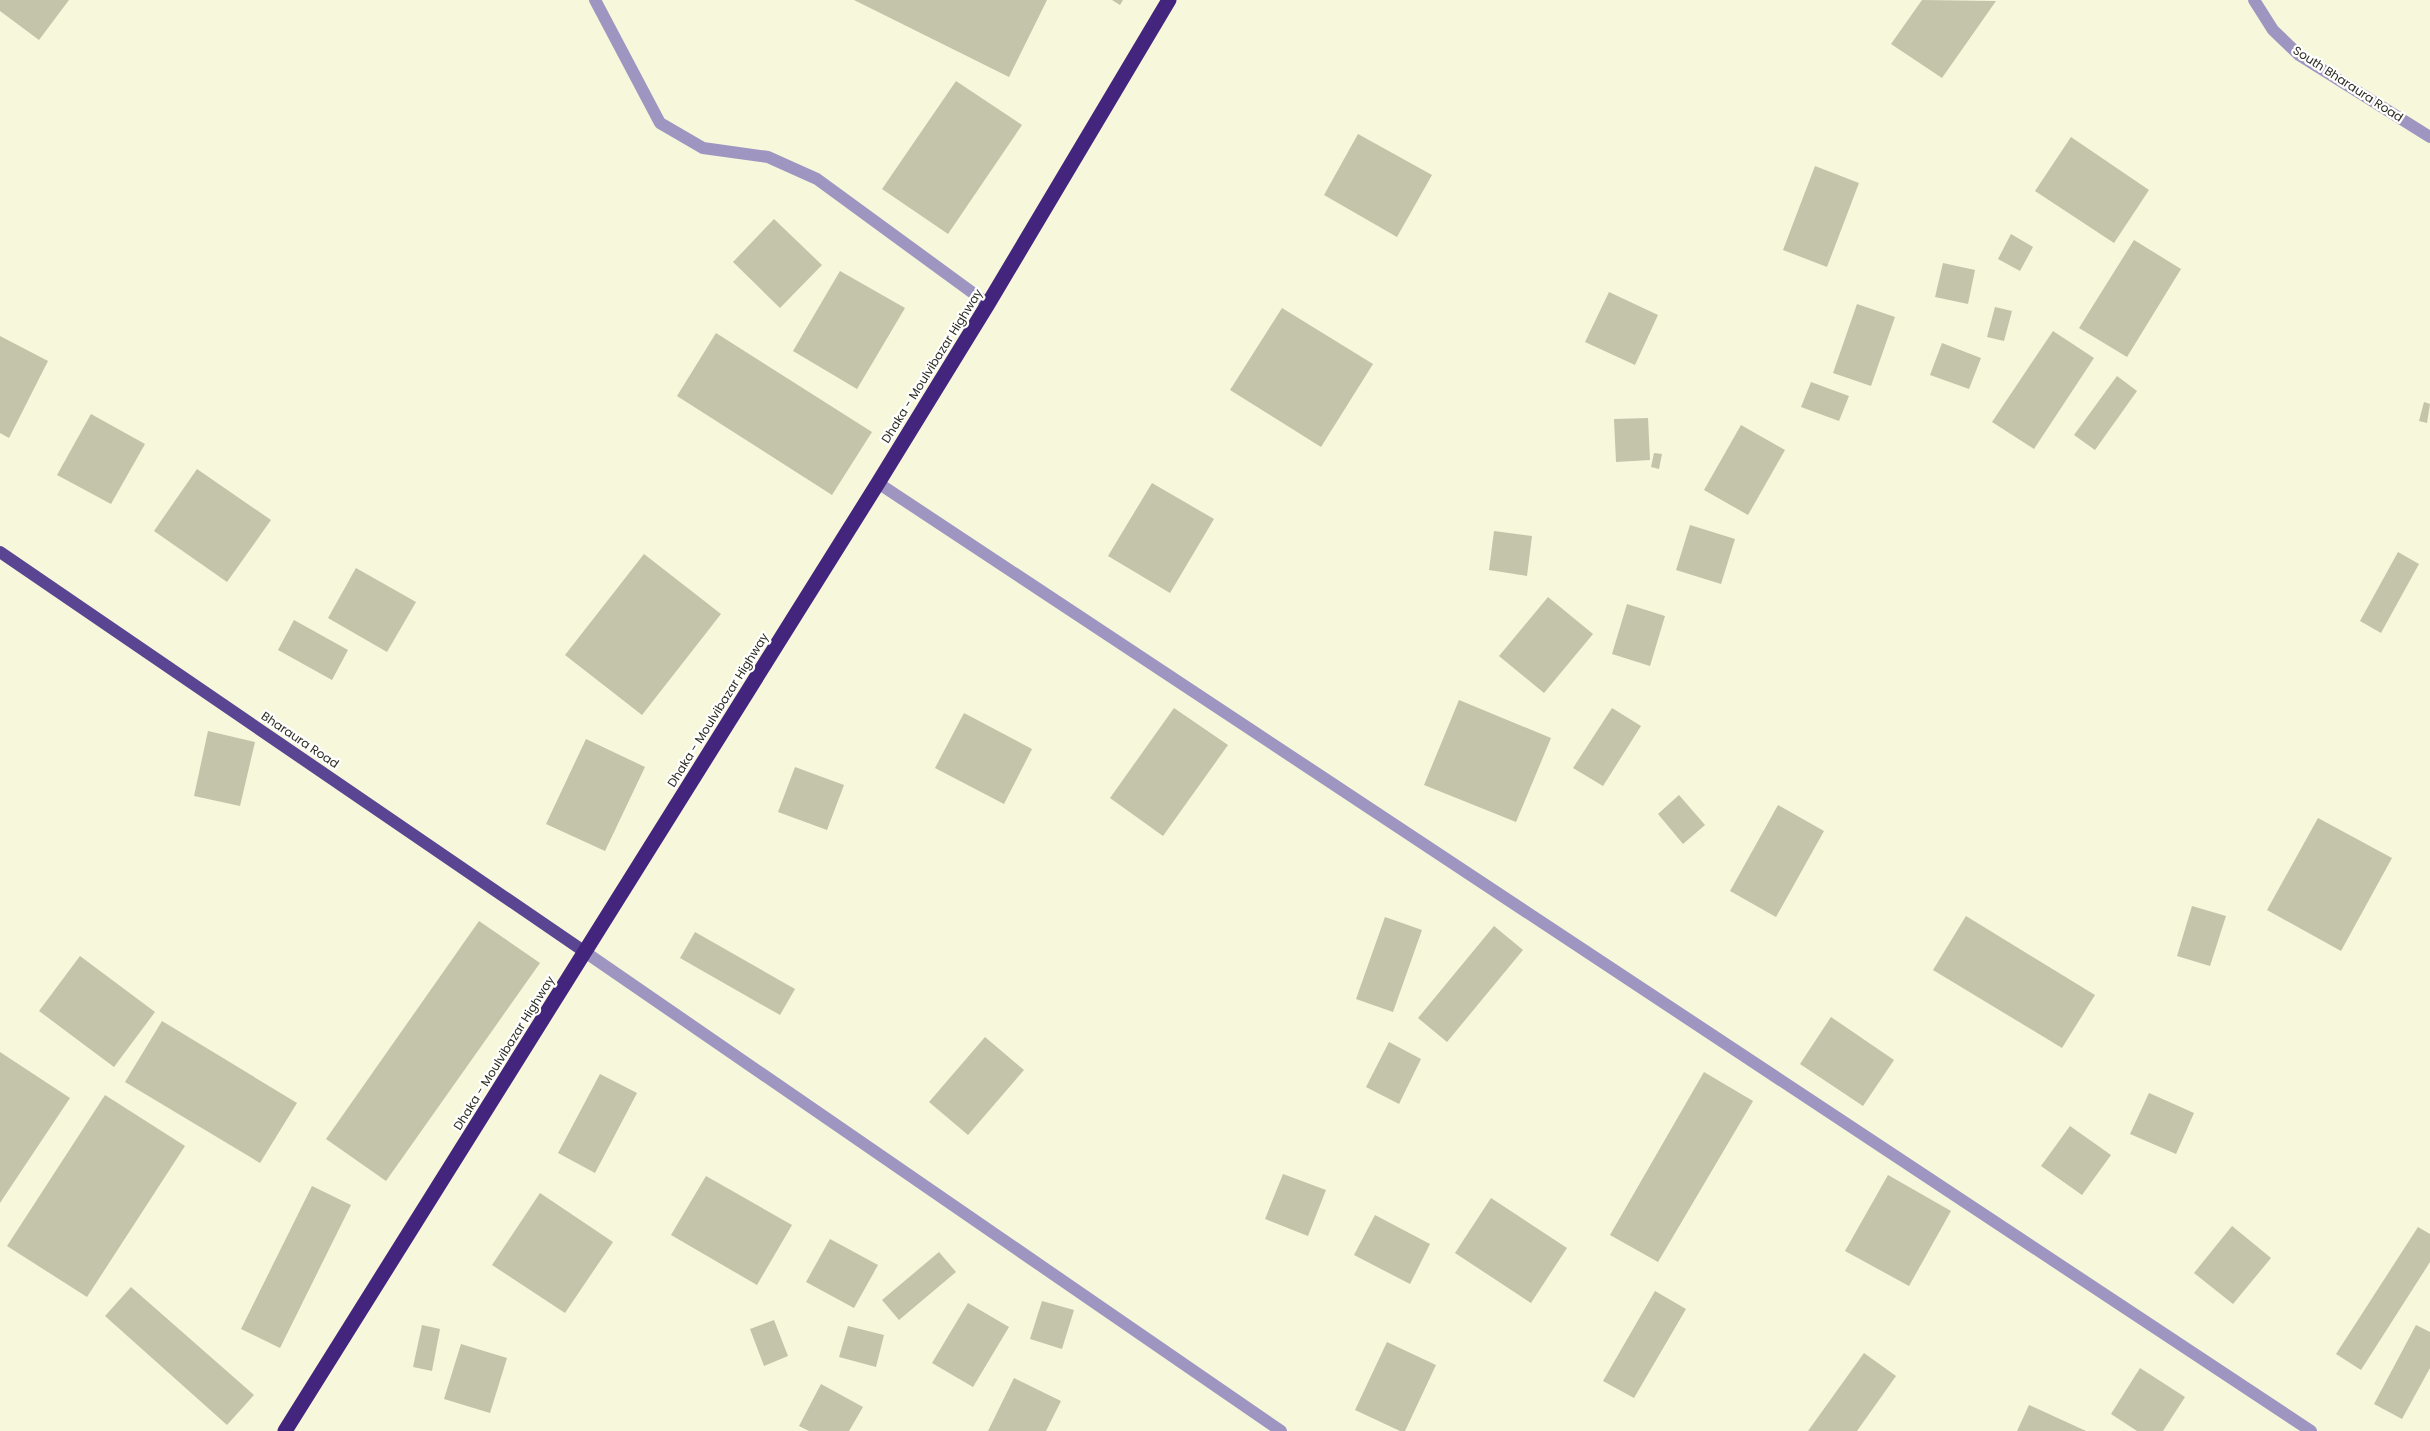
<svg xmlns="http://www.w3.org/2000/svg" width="2430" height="1431" font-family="Poppins,sans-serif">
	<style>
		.building { fill: #c3c4aa }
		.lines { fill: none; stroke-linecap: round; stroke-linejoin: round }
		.minor { stroke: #9e96c1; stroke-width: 12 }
		.major { stroke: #594591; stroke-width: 12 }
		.highway { stroke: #43257e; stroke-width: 15 }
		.labels { text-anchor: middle; stroke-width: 4.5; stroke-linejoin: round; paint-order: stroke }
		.street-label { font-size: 12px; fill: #2e2e24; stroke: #fff }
	</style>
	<rect width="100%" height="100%" fill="#f7f7dc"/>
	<g class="building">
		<path d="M0 0H69L39 40 0 11Z"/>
		<path d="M854 0H1047L1009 77Z"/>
		<path d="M1112 0H1123L1120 5Z"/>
		<path d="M1922 0 1996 1 1942 78 1891 44Z"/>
		<path d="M956 81 1022 125 948 234 882 189Z"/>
		<path d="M1358 134 1432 175 1397 237 1324 195Z"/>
		<path d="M2071 137 2149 190 2114 243 2035 191Z"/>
		<path d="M1815 166 1859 183 1827 267 1783 250Z"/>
		<path d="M774 219 822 265 780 308 733 262Z"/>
		<path d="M2011 234 2033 247 2020 271 1998 259Z"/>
		<path d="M2134 240 2181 269 2127 357 2079 328Z"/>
		<path d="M1943 263 1975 270 1968 304 1935 297Z"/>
		<path d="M840 271 905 308 857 389 793 351Z"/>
		<path d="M1609 292 1658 315 1635 365 1585 342Z"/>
		<path d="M1857 304 1895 317 1871 386 1833 373Z"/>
		<path d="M1995 307 2012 311 2004 341 1987 337Z"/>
		<path d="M1282 308 1373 364 1321 447 1230 390Z"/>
		<path d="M2053 331 2094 358 2034 449 1992 422Z"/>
		<path d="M716 333 872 432 832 495 677 396Z"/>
		<path d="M0 336 48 361 9 438 0 433Z"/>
		<path d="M1942 343 1981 358 1969 389 1930 375Z"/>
		<path d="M2117 376 2137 391 2095 450 2074 435Z"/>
		<path d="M1811 382 1849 396 1839 421 1801 407Z"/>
		<path d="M2424 402 2430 404 2427 423 2419 421Z"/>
		<path d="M91 414 145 444 111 504 57 475Z"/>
		<path d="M1648 418 1650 460 1616 462 1614 419Z"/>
		<path d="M1741 425 1785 450 1748 515 1704 490Z"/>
		<path d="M1654 453 1662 454 1659 469 1651 467Z"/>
		<path d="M197 469 271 520 227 582 154 531Z"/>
		<path d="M1152 483 1214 519 1170 593 1108 556Z"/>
		<path d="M1690 525 1735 539 1721 584 1676 570Z"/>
		<path d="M1494 531 1532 536 1527 576 1489 570Z"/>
		<path d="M2398 552 2419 564 2381 633 2360 621Z"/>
		<path d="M644 554 721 614 642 715 565 655Z"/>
		<path d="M356 568 416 602 387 652 328 618Z"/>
		<path d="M1548 597 1593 634 1544 693 1499 656Z"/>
		<path d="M1627 604 1665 616 1650 666 1612 654Z"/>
		<path d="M294 620 348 650 332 680 278 650Z"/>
		<path d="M1459 700 1551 738 1516 822 1424 785Z"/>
		<path d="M1174 708 1228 745 1163 836 1110 798Z"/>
		<path d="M1612 708 1641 726 1603 786 1573 768Z"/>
		<path d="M964 713 1032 749 1004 804 935 768Z"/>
		<path d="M208 731 255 742 240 806 194 796Z"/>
		<path d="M586 739 645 767 605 851 546 824Z"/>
		<path d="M795 767 844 785 827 830 778 812Z"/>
		<path d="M1679 795 1705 825 1683 844 1658 814Z"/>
		<path d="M1778 805 1824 831 1776 917 1730 891Z"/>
		<path d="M2318 818 2392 858 2341 951 2267 910Z"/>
		<path d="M2192 906 2226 916 2210 966 2177 956Z"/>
		<path d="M1966 916 2095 995 2062 1048 1933 970Z"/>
		<path d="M1385 917 1422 930 1393 1012 1356 999Z"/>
		<path d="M479 921 540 963 386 1181 326 1139Z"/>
		<path d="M1494 926 1523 950 1447 1042 1418 1018Z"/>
		<path d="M695 932 795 989 780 1015 680 958Z"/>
		<path d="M80 956 155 1012 114 1067 39 1011Z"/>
		<path d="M1831 1017 1894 1060 1863 1106 1800 1064Z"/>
		<path d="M162 1021 297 1103 260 1163 125 1082Z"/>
		<path d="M985 1037 1024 1070 968 1135 929 1102Z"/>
		<path d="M1389 1042 1421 1059 1399 1104 1366 1087Z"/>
		<path d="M0 1052 70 1098 0 1203Z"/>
		<path d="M1704 1072 1753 1101 1658 1262 1610 1235Z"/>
		<path d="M600 1074 637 1093 595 1173 558 1153Z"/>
		<path d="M2149 1093 2194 1113 2176 1154 2130 1134Z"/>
		<path d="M105 1095 185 1146 87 1297 7 1246Z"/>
		<path d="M2070 1126 2111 1155 2082 1195 2041 1166Z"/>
		<path d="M1283 1174 1326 1190 1308 1236 1265 1219Z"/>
		<path d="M1888 1175 1951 1211 1909 1286 1845 1251Z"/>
		<path d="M706 1176 792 1225 757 1285 671 1235Z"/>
		<path d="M312 1186 351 1205 280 1348 241 1329Z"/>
		<path d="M540 1193 613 1242 565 1313 492 1265Z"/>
		<path d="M1491 1198 1567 1248 1531 1303 1455 1253Z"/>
		<path d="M1375 1215 1430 1244 1410 1284 1354 1255Z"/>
		<path d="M2232 1226 2271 1258 2233 1304 2194 1273Z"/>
		<path d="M2418 1227 2430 1234V1262L2361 1370 2336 1354Z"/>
		<path d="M830 1239 878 1265 854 1308 806 1282Z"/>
		<path d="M939 1252 956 1272 899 1320 882 1300Z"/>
		<path d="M131 1287 254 1395 227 1425 105 1316Z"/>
		<path d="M1655 1291 1686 1309 1634 1398 1603 1381Z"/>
		<path d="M1042 1301 1074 1310 1062 1349 1030 1339Z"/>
		<path d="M968 1303 1009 1327 973 1387 932 1363Z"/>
		<path d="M774 1320 788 1356 764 1366 750 1329Z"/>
		<path d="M422 1325 440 1329 432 1371 413 1367Z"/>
		<path d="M2416 1325 2430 1332V1368L2402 1419 2374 1404Z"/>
		<path d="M848 1326 884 1335 876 1367 839 1357Z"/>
		<path d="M1387 1342 1436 1365 1405 1431H1400L1355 1410Z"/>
		<path d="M461 1344 507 1358 490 1413 444 1399Z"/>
		<path d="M1864 1353 1896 1376 1857 1431H1808Z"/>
		<path d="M2140 1368 2185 1397 2163 1431H2137L2111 1414Z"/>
		<path d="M1014 1378 1061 1401 1046 1431H988Z"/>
		<path d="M821 1384 863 1407 849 1431H809L799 1426Z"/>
		<path d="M2029 1405 2086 1431H2017Z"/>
	</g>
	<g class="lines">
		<g class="minor">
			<path d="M595 0 660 123 703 148 768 157 817 179 988 304"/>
			<path d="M2254 0 2273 30 2299 55 2430 137"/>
			<path d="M878 483 2311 1431"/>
			<path d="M585 952 1281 1431"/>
		</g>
		<path class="major" d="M0 552 585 952"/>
		<path class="highway" d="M285 1431 878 483 988 304 1169 0"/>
	</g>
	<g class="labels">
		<g class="street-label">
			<text transform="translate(2348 84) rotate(33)" y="4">South Bharaura Road</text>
			<text transform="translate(932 366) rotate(-58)" y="4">Dhaka - Moulvibazar Highway</text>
			<text transform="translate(718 710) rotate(-58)" y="4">Dhaka - Moulvibazar Highway</text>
			<text transform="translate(300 740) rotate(34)" y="4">Bharaura Road</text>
			<text transform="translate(504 1053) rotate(-58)" y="4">Dhaka - Moulvibazar Highway</text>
		</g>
	</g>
</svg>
